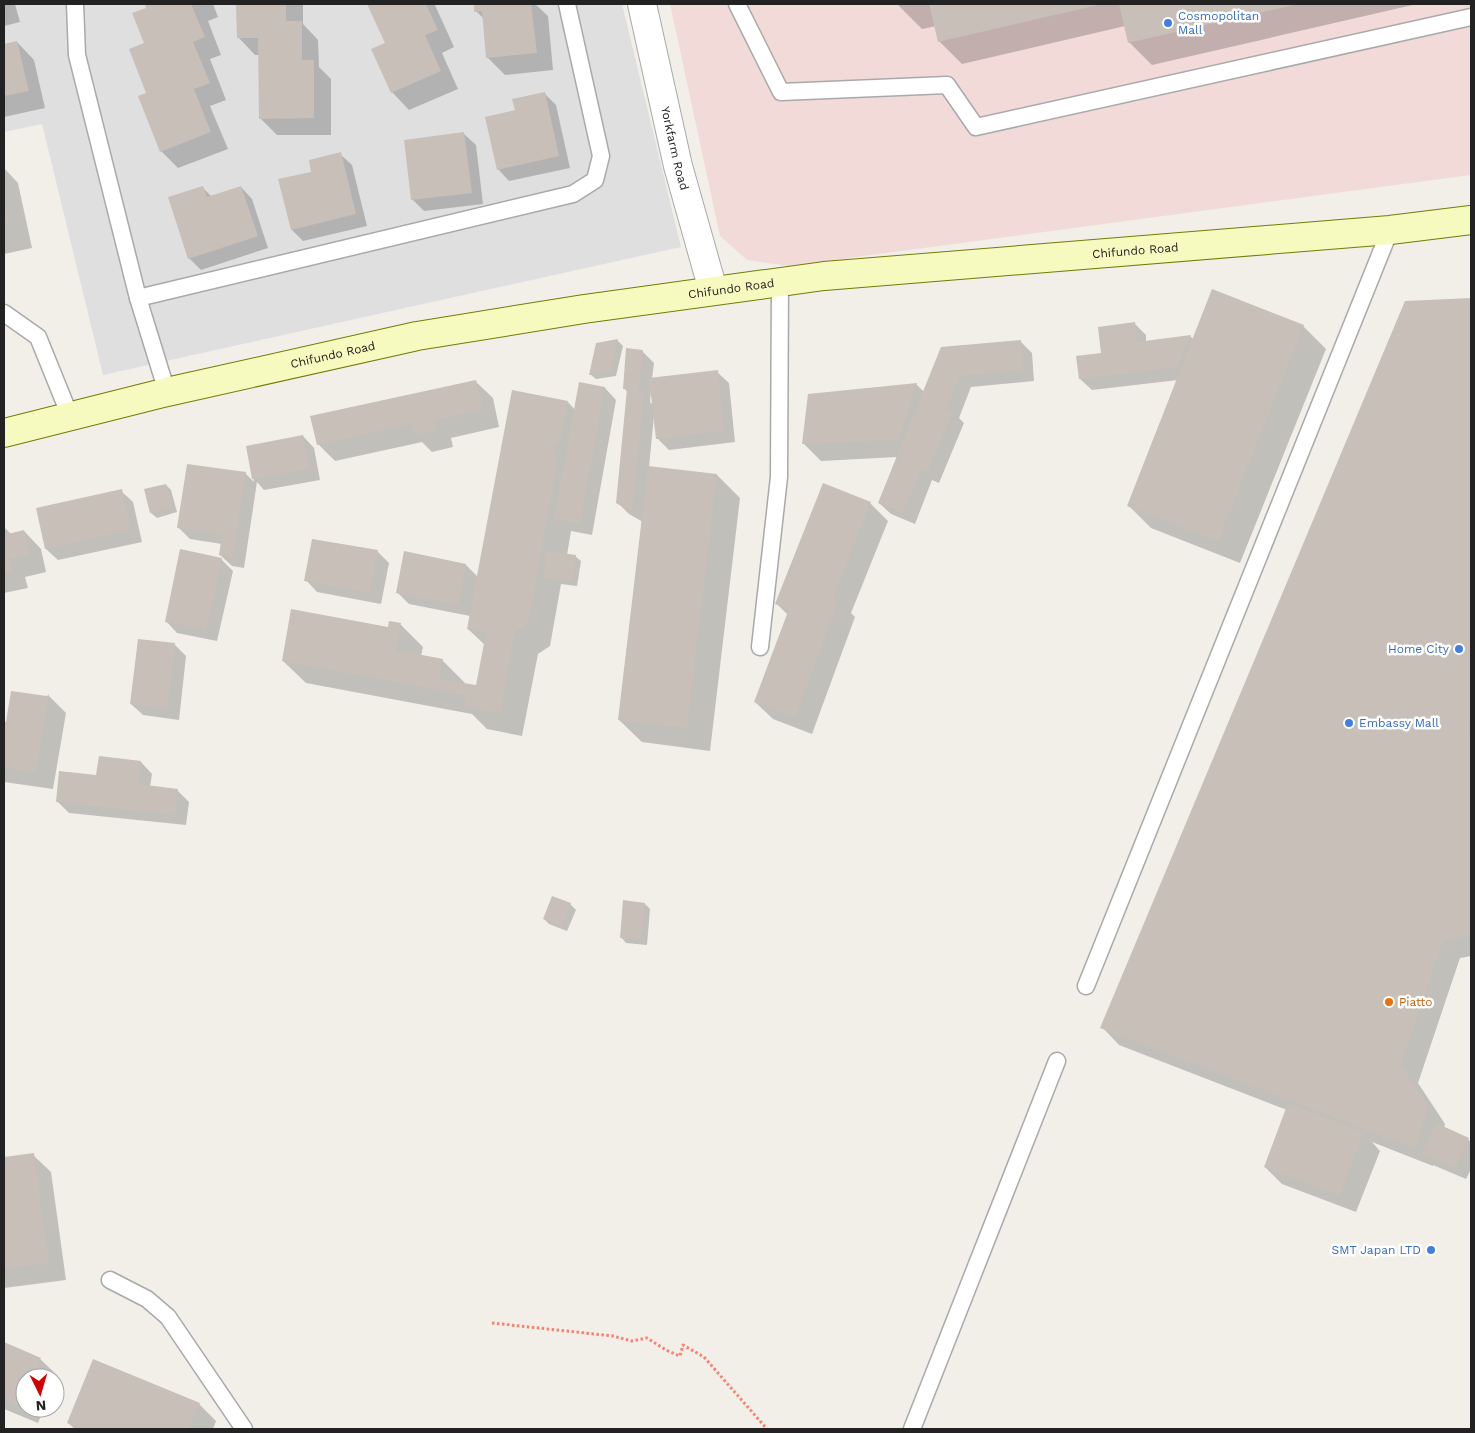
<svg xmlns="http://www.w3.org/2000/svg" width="1475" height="1433" font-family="'Work Sans',sans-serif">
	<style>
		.residential { fill: #e0dfdf }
		.commercial { fill: #f2dad9 }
		.shadow { fill: #0003; fill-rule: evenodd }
		.building { fill: #c7bfb8 }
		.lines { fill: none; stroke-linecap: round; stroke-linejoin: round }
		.lane-casing { stroke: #a9a9a9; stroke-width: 19 }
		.street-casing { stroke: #a9a9a9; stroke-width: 30 }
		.secondary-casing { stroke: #707d05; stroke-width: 30 }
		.path { stroke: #fa8072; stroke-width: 3; stroke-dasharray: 2.5 2.5; stroke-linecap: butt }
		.lane { stroke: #fff; stroke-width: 16 }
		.street { stroke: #fff; stroke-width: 28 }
		.secondary { stroke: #f7fabf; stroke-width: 28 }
		.shop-dot { fill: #3f7fe0; stroke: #fff; stroke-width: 2 }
		.food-dot { fill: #e8710a; stroke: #fff; stroke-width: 2 }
		.labels { text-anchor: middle; stroke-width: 5; stroke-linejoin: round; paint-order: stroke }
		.shop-label { font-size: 12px; fill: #366cbe; stroke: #fff; text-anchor: start }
		.street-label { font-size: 12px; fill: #222; stroke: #fff }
		.food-label { font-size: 12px; fill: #c56008; stroke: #fff; text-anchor: start }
	</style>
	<rect width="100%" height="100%" fill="#f2efe9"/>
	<path class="residential" d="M4 4H622L681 247 103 375 42 124 4 132Z"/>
	<path class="commercial" d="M670 4H1471V175L789 266 747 260 720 236Z"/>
	<g class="shadow">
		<path d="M4 4H15L20 22 4 26Z"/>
		<path d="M146 4H213L218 17 208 21 221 55 210 59 226 100 210 106 228 149 178 168 161 151 148 94 146 44 148 8Z"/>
		<path d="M238 4H303V24L318 40 319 67 331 79V135H277L260 118 259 55H255L238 37Z"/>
		<path d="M371 4H439L435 5 454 47 442 53 458 89 409 110 392 92 386 44 369 5Z"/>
		<path d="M475 4H535L548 16 553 70 505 75 487 57 484 19 476 11Z"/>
		<path d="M898 4H1417L1152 65 1129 42 1125 26 962 64 939 41 936 26 922 29 899 6Z"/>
		<path d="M17 42 34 60 45 108 4 117V45Z"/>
		<path d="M545 94 556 105 570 168 509 181 498 169Z"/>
		<path d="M464 134 476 145 483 204 424 211 412 199Z"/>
		<path d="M340 154 352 165 367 226 303 241 292 230 313 173Z"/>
		<path d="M4 168 18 183 32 248 4 254Z"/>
		<path d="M202 187 212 197 241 187 252 199 268 248 201 270 189 258Z"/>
		<path d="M1471 299V956L1460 958 1418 1083 1445 1124 1444 1128 1468 1139 1471 1143V1169L1466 1179 1433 1165V1166L1372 1142 1380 1151 1356 1212 1282 1184 1265 1167 1287 1110 1119 1045 1102 1027 1405 302Z"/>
		<path d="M1134 323 1146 335V342L1190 336 1194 340 1303 326 1326 349 1240 563 1151 528 1128 505 1178 380 1092 390 1080 379 1103 354Z"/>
		<path d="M618 341 623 346 616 376 596 379 590 374 597 344Z"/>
		<path d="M1020 341 1032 353 1034 381 971 387 959 418 964 423 939 483 932 480 915 524 891 514 879 503 897 457 821 461 803 443 916 384 924 392Z"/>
		<path d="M642 351 654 363 652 379 717 372 729 383 735 442 669 450 657 438 654 416 649 467 717 475 740 498 710 751 642 742 619 720 643 522 629 514 617 502 628 393 624 388ZM651 390 654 406 650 402Z"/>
		<path d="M475 381 493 398 499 427 451 438 453 447 432 452 422 442 335 461 318 444Z"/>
		<path d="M580 383 605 388 616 400 592 535 571 531 567 555 575 556 581 561 577 586 561 584 550 646 538 654 522 736 487 729 472 714 306 683 283 661 400 624 423 647 421 656 442 660 465 683 464 685 477 687 485 645 468 629 470 616 409 604 397 592 466 565 478 577 568 402 575 410Z"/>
		<path d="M303 436 314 448 320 480 264 490 257 482 244 568 232 566 220 555 222 544 190 539 179 528 245 473 254 482 247 447Z"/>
		<path d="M166 485 171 490 177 512 157 518 151 513Z"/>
		<path d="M824 485 871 504 888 521 851 613 855 617 812 734 773 719 755 702 788 615 777 604Z"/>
		<path d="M121 491 133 502 142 542 58 560 46 549 37 509Z"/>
		<path d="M4 527 11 534 24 531 41 549 46 572 25 577 28 588 4 593Z"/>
		<path d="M378 552 389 563 381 604 317 592 306 580Z"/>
		<path d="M221 559 233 571 217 641 177 633 166 621Z"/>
		<path d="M175 645 186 656 179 720 143 715 131 704Z"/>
		<path d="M49 696 66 713 53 789 4 782V722L7 723Z"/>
		<path d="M141 762 152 774 150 787 177 790 189 802 186 825 69 813 57 801 97 776Z"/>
		<path d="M570 904 576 910 567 931 549 924 544 919Z"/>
		<path d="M645 904 650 909 647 945 626 943 621 937Z"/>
		<path d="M33 1155 51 1172 66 1280 4 1288V1159Z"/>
		<path d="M4 1344 40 1359 58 1376 55 1383V1378H25V1408H44L38 1423 4 1409Z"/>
		<path d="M199 1404 216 1421 213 1429H75L68 1423Z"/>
	</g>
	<g class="building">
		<path d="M145 4H191L205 37 193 42 210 83 194 89 211 132 160 152 138 96 146 93 129 49 144 43 132 13 146 8Z"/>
		<path d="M236 4H286V21H302V60H314V118L259 119 258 38H237Z"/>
		<path d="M367 4H426L438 30 425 35 441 71 391 93 371 49 385 43Z"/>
		<path d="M474 4H531L537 53 486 58 482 11 474 12Z"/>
		<path d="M929 4H1098V5L938 42Z"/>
		<path d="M1119 4H1294V5L1128 43Z"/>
		<path d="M17 41 29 91 4 96V44Z"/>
		<path d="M545 92 559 156 497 170 485 117 515 110 512 99Z"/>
		<path d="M464 132 472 193 411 200 404 140Z"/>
		<path d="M341 152 356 214 291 230 278 179 311 172 309 160Z"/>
		<path d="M203 186 207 197 241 186 258 236 188 259 168 197Z"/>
		<path d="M4 200 10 226 4 227Z"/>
		<path d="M1212 289 1304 325 1218 542 1127 506Z"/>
		<path d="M1471 298V719L1468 727 1471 735V935L1443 941 1401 1064 1428 1106 1416 1149 1100 1028 1405 301Z"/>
		<path d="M1135 322 1137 342 1191 335 1178 367 1079 379 1076 356 1101 353 1098 327Z"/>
		<path d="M618 339 611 371 589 375 596 343Z"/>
		<path d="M1021 340 1023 370 959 376 947 410 953 411 928 472 921 470 903 513 878 503 941 347Z"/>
		<path d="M626 348 643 350 638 393 644 394 632 512 616 503 627 389H623Z"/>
		<path d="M718 370 724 431 656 439 649 378Z"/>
		<path d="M476 380 483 410 434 420 437 430 414 435 411 424 317 445 310 416Z"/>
		<path d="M579 382 605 387 580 524 554 519Z"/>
		<path d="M917 383 898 440 802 444 808 394Z"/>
		<path d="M512 390 568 401 560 442 556 443 553 456 557 464 528 624 515 632 500 714 463 707 466 695 282 661 291 609 388 627 389 621 401 623 396 650 443 659 439 679 476 685 486 633 467 629Z"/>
		<path d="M303 435 309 469 252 479 246 446Z"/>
		<path d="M187 464 246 472 233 557 219 555 222 535 177 528Z"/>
		<path d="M648 466 717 474 687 728 618 720Z"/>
		<path d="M823 483 871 502 833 598 839 599 795 718 754 702 789 609 775 604Z"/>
		<path d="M166 484 173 507 150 513 144 489Z"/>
		<path d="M122 489 131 530 45 549 36 508Z"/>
		<path d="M24 530 30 554 9 559 12 571 4 573V535Z"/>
		<path d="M312 539 378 550 370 593 304 581Z"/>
		<path d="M180 549 222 558 206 631 165 622Z"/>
		<path d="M404 551 466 564 458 605 396 593Z"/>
		<path d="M547 551 576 555 572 582 543 578Z"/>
		<path d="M138 639 175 643 168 709 130 704Z"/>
		<path d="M11 691 47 696 49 694 36 772 4 768V721L6 722Z"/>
		<path d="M99 756 141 761 138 784 178 789 175 815 56 802 59 771 96 775Z"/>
		<path d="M552 896 571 903 561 927 543 919Z"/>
		<path d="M623 900 645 903 641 940 620 938Z"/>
		<path d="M1288 1103 1364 1132 1339 1196 1264 1167Z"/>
		<path d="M1436 1123 1469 1138 1455 1169 1422 1154Z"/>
		<path d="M34 1153 49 1263 4 1269V1157Z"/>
		<path d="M4 1342 41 1358 33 1378H25V1396L21 1407 4 1399Z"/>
		<path d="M93 1359 200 1403 189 1429H82L67 1423Z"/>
	</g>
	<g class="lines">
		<g class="lane-casing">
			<g id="lane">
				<path d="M75 4 77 55 138 298 167 392"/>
				<path d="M737 4 781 92 947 85 976 127 1471 17"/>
				<path d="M138 298 573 194 595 180 601 156 567 4"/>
				<path d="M4 313 38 337 70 416"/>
				<path d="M760 647 779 477 780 281"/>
				<path d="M1086 986 1390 230"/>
				<path d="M110 1280 147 1299 168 1317 244 1429"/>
				<path d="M912 1429 1057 1061"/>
			</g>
		</g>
		<g class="street-casing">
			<g id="street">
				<path id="s1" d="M642 4 678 166 713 290"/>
			</g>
		</g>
		<g class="secondary-casing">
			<g id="secondary">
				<path id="s2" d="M4 433 167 392 417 336 584 309 824 276 1390 230 1471 220"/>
			</g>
		</g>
		<path class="path" d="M492 1323 613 1336 632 1341 647 1338 666 1350 680 1356 683 1345 704 1357 767 1429"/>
		<use href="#lane" class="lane"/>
		<use href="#street" class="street"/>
		<use href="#secondary" class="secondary"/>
	</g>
	<g class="shop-dot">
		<circle cx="1168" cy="23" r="5"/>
		<circle cx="1459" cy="649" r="5"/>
		<circle cx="1349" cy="723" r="5"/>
		<circle cx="1431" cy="1250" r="5"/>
	</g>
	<circle class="food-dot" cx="1389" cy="1002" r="5"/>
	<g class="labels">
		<g class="shop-label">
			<text x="1178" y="20">Cosmopolitan<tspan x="1178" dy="14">Mall</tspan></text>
			<text x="1449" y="653" text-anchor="end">Home City</text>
			<text x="1359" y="727">Embassy Mall</text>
			<text x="1421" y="1254" text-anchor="end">SMT Japan LTD</text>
		</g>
		<g class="street-label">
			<text dy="4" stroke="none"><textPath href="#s1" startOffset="148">Yorkfarm Road</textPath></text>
			<text dy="4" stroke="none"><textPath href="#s2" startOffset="1148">Chifundo Road</textPath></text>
			<text dy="4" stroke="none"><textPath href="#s2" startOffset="742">Chifundo Road</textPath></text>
			<text dy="4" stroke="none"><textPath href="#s2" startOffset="338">Chifundo Road</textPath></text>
		</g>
		<g class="food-label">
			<text x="1399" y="1006">Piatto</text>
		</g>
	</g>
	<rect width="1475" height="1433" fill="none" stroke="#222222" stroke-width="10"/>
	<g transform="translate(40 1393) rotate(175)"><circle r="24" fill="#ffffff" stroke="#a7a7a7"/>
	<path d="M0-4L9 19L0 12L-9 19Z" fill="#d40000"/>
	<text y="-8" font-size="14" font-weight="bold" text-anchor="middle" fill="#222222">N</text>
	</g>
</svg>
